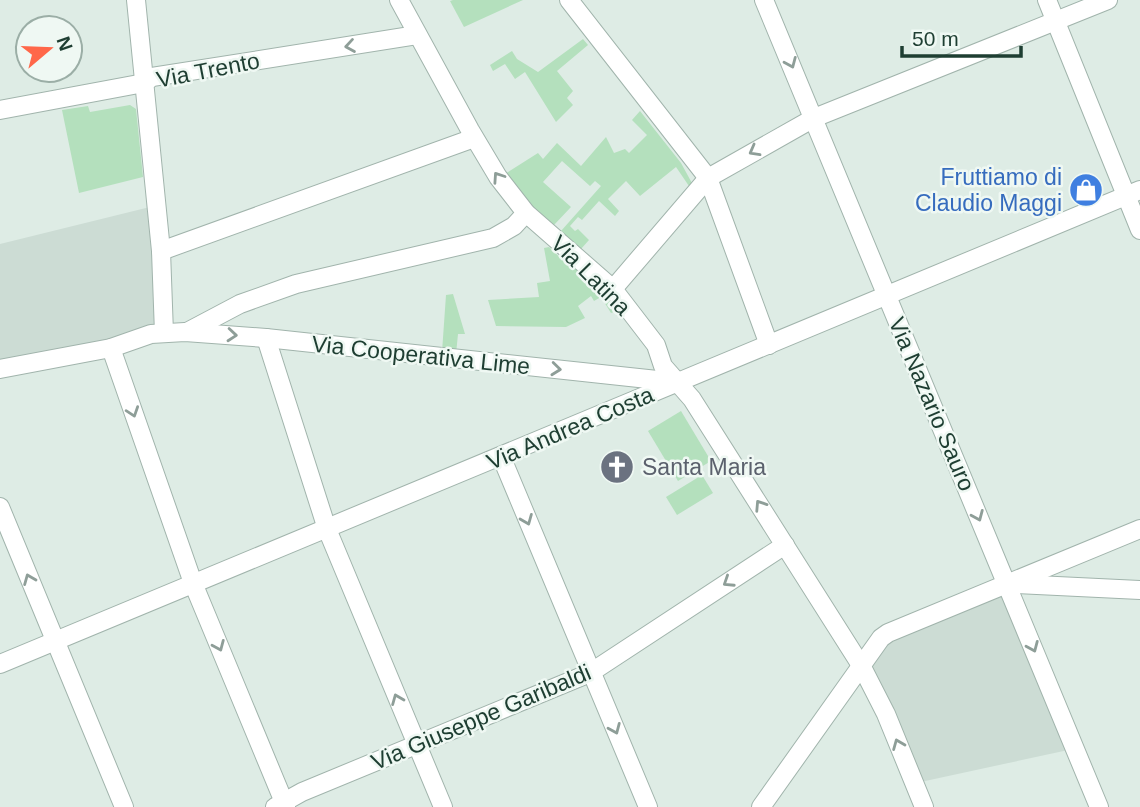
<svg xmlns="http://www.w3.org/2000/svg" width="1140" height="807" font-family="Helvetica,sans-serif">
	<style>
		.built { fill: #ccdcd4 }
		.green { fill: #b4e0bd }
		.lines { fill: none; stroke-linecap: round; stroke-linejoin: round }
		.street-casing { stroke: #a1b4ac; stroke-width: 20 }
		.street { stroke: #fff; stroke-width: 18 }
		.oneway { stroke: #8e9e98 }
		.labels { text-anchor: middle; stroke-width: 5; stroke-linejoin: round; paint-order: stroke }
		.street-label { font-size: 23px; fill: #1e3e32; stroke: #eff8f3 }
		.shop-label { font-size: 23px; fill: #366cbe; stroke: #eff8f3; text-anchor: end }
		.worship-label { font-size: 23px; fill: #5b616d; stroke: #eff8f3; text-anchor: start }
	</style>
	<rect width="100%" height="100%" fill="#deece5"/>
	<g class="built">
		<path d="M154 206 162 331 0 367V244Z"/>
		<path d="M1005 587 1073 749 916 783 863 666 876 645Z"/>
	</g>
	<g class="green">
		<path d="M453 0H523L464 27 450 1Z"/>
		<path d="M583 39 588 45 557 71 573 91 567 98 573 105 556 122 525 72 515 79 505 64 493 71 490 65 512 51 517 59 538 72Z"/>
		<path d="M130 105 136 109 143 177 79 193 62 110 88 106 90 112Z"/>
		<path d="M640 111 681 163 693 185 691 189 676 167 640 196 626 181 608 199 619 211 615 216 599 201 582 220 578 217 570 226 575 231 578 229 589 240 581 249 561 231 601 186 595 181 590 186 562 161 543 182 571 207 554 225 534 209 505 174 538 153 543 159 557 143 581 166 606 137 614 153 625 149 629 153 647 135 632 120Z"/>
		<path d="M549 247 571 268 573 266 619 310 611 313 601 297 594 301 591 296 578 306 585 318 566 327 496 326 488 300 539 297 537 283 550 281 544 248Z"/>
		<path d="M453 294 465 334H458L456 354 442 352 446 295Z"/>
		<path d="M681 411 711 461 678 481 648 431Z"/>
		<path d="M702 475 713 493 677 515 666 497Z"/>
	</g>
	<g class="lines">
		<g class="street-casing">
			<g id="street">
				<path d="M136 0 161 251 164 333"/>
				<path d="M399 0 470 130 498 177 526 213 613 289 656 345 663 366 692 399 862 667 886 714 924 807"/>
				<path d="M569 0 708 178 769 345"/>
				<path d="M764 0 1099 807"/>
				<path d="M1047 0 1140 230"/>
				<path d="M0 110 144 83 152 77 417 35"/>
				<path d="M161 251 474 138"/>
				<path d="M613 289 708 178 814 118 1108 0"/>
				<path d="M187 332 240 304 296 284 493 238 514 226 526 213"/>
				<path d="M266 338 327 529 443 807"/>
				<path d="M111 348 193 583 286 807"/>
				<path d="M0 369 111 348 151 334 185 332 266 338 676 382"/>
				<path d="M501 456 648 807"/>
				<path d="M0 507 124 807"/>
				<path d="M1014 584 1140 590"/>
				<path d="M0 664 1140 190"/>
				<path d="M275 807 302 792 590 673 785 545"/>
				<path d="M761 807 881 638 888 633 1140 529"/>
			</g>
		</g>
		<use href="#street" class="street"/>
	</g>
	<defs><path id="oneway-chevron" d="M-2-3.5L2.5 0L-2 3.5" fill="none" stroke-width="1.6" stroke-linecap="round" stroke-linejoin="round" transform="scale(1.75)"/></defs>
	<g class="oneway">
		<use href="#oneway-chevron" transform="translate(350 46) rotate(171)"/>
		<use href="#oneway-chevron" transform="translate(791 63) rotate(67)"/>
		<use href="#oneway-chevron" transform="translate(754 151) rotate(151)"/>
		<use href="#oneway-chevron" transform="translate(498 177) rotate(-124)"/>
		<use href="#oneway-chevron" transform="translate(232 335) rotate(5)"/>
		<use href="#oneway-chevron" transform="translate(556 369) rotate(6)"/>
		<use href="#oneway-chevron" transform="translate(133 412) rotate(71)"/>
		<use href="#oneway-chevron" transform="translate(760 505) rotate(-123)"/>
		<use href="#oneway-chevron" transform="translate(978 516) rotate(67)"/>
		<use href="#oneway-chevron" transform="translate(527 520) rotate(68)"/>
		<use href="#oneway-chevron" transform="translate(29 579) rotate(-112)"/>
		<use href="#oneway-chevron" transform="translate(728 582) rotate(147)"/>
		<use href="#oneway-chevron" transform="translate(219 646) rotate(67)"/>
		<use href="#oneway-chevron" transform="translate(1033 647) rotate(67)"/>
		<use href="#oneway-chevron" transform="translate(397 699) rotate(-112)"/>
		<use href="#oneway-chevron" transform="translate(615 729) rotate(67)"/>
		<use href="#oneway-chevron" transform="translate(898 744) rotate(-112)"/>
	</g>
	<defs>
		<g id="shop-disc" transform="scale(1.75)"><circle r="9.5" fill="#3f7fe0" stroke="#eff8f3"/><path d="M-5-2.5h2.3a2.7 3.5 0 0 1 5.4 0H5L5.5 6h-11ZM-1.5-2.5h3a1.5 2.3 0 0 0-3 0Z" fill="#fff"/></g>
		<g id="church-disc" transform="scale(1.75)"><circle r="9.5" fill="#6b7280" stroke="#eff8f3"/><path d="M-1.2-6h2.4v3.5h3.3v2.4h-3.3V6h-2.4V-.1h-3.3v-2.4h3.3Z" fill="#fff"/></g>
	</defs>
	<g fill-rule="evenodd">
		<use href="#shop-disc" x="1086" y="190"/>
		<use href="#church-disc" x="617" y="467"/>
	</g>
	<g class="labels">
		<g class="street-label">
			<text transform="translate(208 70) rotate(-11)" y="8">Via Trento</text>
			<text transform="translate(591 275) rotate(45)" y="8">Via Latina</text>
			<text transform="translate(421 355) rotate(6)" y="8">Via Cooperativa Lime</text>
			<text transform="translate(932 404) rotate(67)" y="8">Via Nazario Sauro</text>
			<text transform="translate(570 428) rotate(-23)" y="8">Via Andrea Costa</text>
			<text transform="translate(481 717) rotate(-23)" y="8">Via Giuseppe Garibaldi</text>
		</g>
		<g class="shop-label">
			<text x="1062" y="185">Fruttiamo di<tspan x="1062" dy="26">Claudio Maggi</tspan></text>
		</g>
		<g class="worship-label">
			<text x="642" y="475">Santa Maria</text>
		</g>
	</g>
	<g transform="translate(49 49) rotate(71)"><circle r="33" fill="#eff8f3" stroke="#9baea6" stroke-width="2"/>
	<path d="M0-5L12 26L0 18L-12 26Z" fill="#ff6749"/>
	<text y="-10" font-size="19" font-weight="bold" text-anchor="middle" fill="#1e3e32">N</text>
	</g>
	<path d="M902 46v10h119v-10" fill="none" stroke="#1e3e32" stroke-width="3.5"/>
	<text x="912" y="46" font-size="21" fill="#1e3e32" stroke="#eff8f3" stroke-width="5" paint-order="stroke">50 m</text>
</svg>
